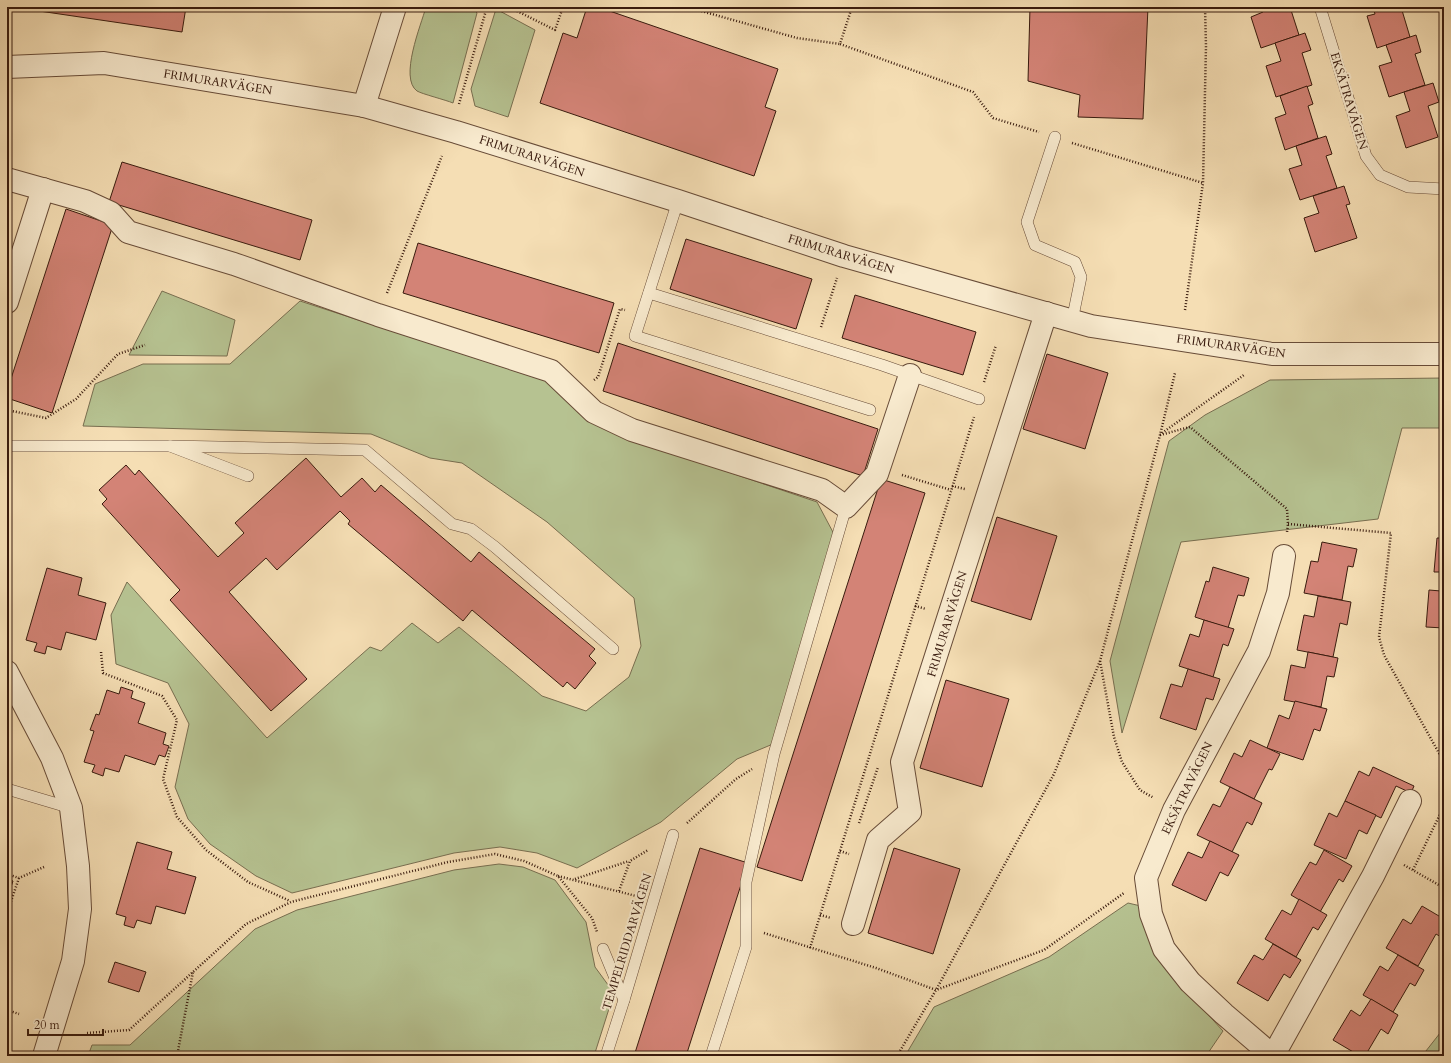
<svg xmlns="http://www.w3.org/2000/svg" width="1451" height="1063" font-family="Cardo,serif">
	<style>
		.green { fill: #b6c291; stroke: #786e50 }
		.building { fill: #d38376; stroke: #391b0e }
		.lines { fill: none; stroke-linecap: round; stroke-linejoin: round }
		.lane-casing { stroke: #684c38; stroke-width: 12 }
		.street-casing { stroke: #684c38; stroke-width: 24 }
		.path { stroke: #391b0e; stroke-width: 2.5; stroke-dasharray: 1 2; stroke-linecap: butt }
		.lane { stroke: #f8eace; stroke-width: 11 }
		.street { stroke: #f8eace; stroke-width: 22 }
		.labels { text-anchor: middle; stroke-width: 4; stroke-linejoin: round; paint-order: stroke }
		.street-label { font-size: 12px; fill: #391b0e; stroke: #f8eace }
	</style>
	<rect width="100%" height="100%" fill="#f5deb4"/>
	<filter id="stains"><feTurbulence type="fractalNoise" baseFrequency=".005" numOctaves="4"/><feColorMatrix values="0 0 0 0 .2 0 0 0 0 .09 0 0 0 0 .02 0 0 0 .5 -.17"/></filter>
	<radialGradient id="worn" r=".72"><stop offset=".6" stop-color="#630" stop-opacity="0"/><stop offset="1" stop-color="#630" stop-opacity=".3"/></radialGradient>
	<g class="green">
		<path d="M426 7H473L477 13 453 103C446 100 422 94 417 91 399 78 421 25 426 7Z"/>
		<path d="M496 9 535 30 508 117 475 106 471 89Z"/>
		<path d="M162 291 235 320 227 356 129 355Z"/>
		<path d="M300 301 546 381 625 437 817 502 835 536 773 744 737 759 661 822 577 868 537 853 500 847 454 853 292 893 256 876 210 844 188 819 175 787 189 724 168 683 116 664 111 615 127 582 267 738 370 647 381 651 412 623 438 643 459 627 542 696 586 711 629 677 641 646 634 598 547 522 462 463 430 458 371 434 83 426 95 384 143 364H230Z"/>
		<path d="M1444 378V428H1402L1378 519 1181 542 1122 733 1110 661 1169 441 1205 415 1270 380Z"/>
		<path d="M499 864 523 867 555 880 586 922 595 967 614 993 594 1056H88L92 1045H130L255 929 297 910 454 870Z"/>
		<path d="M1128 903 1145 907 1156 957 1223 1031 1206 1056H905L934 1007 1049 957Z"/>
		<path d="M1444 1028V1056H1422Z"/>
	</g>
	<g class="building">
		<path d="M12 7H186L182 32Z"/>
		<path d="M587 7H598L778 69 765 107 776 111 754 176 540 103 563 33 577 38Z"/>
		<path d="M1030 7H1148L1143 119 1078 117 1080 95 1028 81Z"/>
		<path d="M1262 7H1290L1299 35 1261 48 1251 17 1263 12Z"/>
		<path d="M1373 7H1401L1410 37 1377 48 1367 16 1375 14Z"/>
		<path d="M1305 33 1311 50 1302 53 1312 85 1276 97 1266 66 1281 61 1275 43Z"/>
		<path d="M1416 35 1421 52 1415 54 1425 85 1389 97 1379 66 1392 62 1386 45Z"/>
		<path d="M1433 83 1439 102 1428 106 1438 137 1406 148 1396 116 1410 111 1404 92Z"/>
		<path d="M1307 86 1313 104 1308 106 1318 138 1285 150 1275 118 1286 114 1280 96Z"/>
		<path d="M1326 136 1332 154 1326 156 1337 188 1300 200 1289 169 1302 165 1296 146Z"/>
		<path d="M122 162 312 220 300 260 109 202Z"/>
		<path d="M1344 186 1350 204 1346 205 1357 238 1315 252 1304 218 1319 213 1313 196Z"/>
		<path d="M66 209 113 225 52 413 7 398V391Z"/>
		<path d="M686 239 812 279 796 329 670 289Z"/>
		<path d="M418 243 614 303 599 353 403 293Z"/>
		<path d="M855 295 976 332 963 375 842 338Z"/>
		<path d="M618 343 878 429 863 476 603 391Z"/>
		<path d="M1047 354 1108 373 1085 449 1023 429Z"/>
		<path d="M306 458 341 497 362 478 375 492 381 485 471 562 479 552 595 649 589 656 596 663 575 689 567 682 563 687 472 610 463 621 348 524 350 521 340 511 277 570 266 558 229 592 307 679 271 711 170 600 180 590 102 504 107 499 99 490 126 465 135 475 139 470 218 557 244 533 235 523Z"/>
		<path d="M881 479 925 493 802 881 757 867Z"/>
		<path d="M1443 483H1444V521L1440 520Z"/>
		<path d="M997 517 1057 536 1031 620 971 601Z"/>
		<path d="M1437 538H1444V572H1434Z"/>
		<path d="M1322 542 1357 549 1353 567 1348 566 1342 600 1304 593 1311 561 1318 562Z"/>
		<path d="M1213 567 1249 578 1244 596 1238 595 1228 628 1195 617 1206 581 1209 582Z"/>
		<path d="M47 568 82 578 78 595 106 603 96 640 66 632 61 650 47 646 45 654 34 651 37 643 26 640Z"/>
		<path d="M1442 572H1444V628L1426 627 1429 590 1441 591Z"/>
		<path d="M1318 596 1351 602 1347 625 1340 623 1333 657 1297 650 1304 615 1314 617Z"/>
		<path d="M1204 620 1234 629 1228 646 1223 644 1213 677 1179 666 1190 634 1199 637Z"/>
		<path d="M1308 652 1338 658 1334 677 1327 676 1321 707 1284 700 1291 665 1305 668Z"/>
		<path d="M1188 669 1220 679 1213 700 1206 698 1196 730 1160 718 1171 684 1182 687Z"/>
		<path d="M946 680 1009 699 982 787 920 768Z"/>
		<path d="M121 687 133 691 131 698 145 703 138 723 166 733 163 744 169 746 165 757 159 755 155 765 125 755 119 772 105 768 103 776 92 772 95 765 84 762 94 731 90 730 96 714 99 715 107 690 119 694Z"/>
		<path d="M1295 701 1327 709 1320 731 1314 729 1303 760 1267 748 1279 715 1289 719Z"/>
		<path d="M1250 740 1280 754 1272 770 1269 769 1254 799 1220 782 1234 753 1242 757Z"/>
		<path d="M1373 767 1414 786 1411 793 1396 786 1381 818 1345 801 1359 771 1369 776Z"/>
		<path d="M1230 787 1262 803 1252 825 1247 822 1232 852 1197 835 1213 804 1220 807Z"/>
		<path d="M1345 801 1376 815 1367 834 1359 830 1346 859 1314 845 1329 813 1337 817Z"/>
		<path d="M1210 841 1239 855 1228 876 1220 872 1206 901 1172 885 1188 852 1202 858Z"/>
		<path d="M137 842 172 852 167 869 196 877 185 914 156 906 151 924 137 920 134 928 124 925 126 917 116 914Z"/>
		<path d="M700 848 748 863 686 1056H634Z"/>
		<path d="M894 848 960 869 933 954 868 933Z"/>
		<path d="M1324 850 1352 866 1343 882 1339 879 1320 912 1291 895 1310 862 1316 865Z"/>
		<path d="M7 879 13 881 7 899Z"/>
		<path d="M1299 899 1327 915 1318 930 1313 927 1296 957 1265 939 1282 910 1291 915Z"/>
		<path d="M1422 906 1444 919V931L1441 937 1436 934 1418 966 1386 948 1403 919 1411 924Z"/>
		<path d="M1273 944 1301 960 1290 978 1284 974 1268 1001 1237 983 1254 955 1263 960Z"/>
		<path d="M1398 955 1424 970 1415 986 1410 983 1393 1012 1363 995 1380 966 1388 971Z"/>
		<path d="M115 962 146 972 139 992 108 982Z"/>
		<path d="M1371 999 1398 1015 1388 1034 1381 1029 1365 1056H1360L1333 1040 1351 1010 1360 1016Z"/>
	</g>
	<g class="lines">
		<g class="lane-casing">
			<g id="lane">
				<path d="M1320 7 1366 156 1380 175 1408 187 1444 189"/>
				<path d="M1055 137 1027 222 1035 245 1075 262 1081 277 1072 321"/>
				<path d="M678 201 635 336 870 410"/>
				<path d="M649 293 882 365 979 399"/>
				<path d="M7 446H170L248 476"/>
				<path d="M170 446 365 450 452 524 471 529 495 547 613 649"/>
				<path d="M7 789 71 808"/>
				<path d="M603 949 624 1000"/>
				<path d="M606 1056 624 1000 673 835"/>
				<path d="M711 1056 746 947V882L774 754 846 507"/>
			</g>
		</g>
		<g class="street-casing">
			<g id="street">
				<path d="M7 67 104 63 364 106 456 132 678 201 844 256 1091 326 1272 354H1444"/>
				<path d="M364 106 395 7"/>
				<path d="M7 179 85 201 111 213 128 232 234 264 378 315 551 371 594 412 632 430 822 490 846 507 877 474 910 375"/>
				<path d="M7 302 43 189"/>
				<path d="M7 672 52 758 71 808 78 866 80 909 73 961 44 1056"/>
				<path d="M853 924 878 840 910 812 902 762 1046 313"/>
				<path d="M1273 1056 1224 1014 1190 982 1164 949 1151 914 1146 878 1174 810 1259 651 1278 593 1284 556"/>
				<path d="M1273 1056 1373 876 1410 801"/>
			</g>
		</g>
		<g class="path">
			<path d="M509 7 555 30 563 7"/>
			<path d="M687 7 797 38 840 44"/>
			<path d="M852 7 840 44 973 92 993 118 1039 132"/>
			<path d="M459 104 487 7"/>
			<path d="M1072 143 1203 183"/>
			<path d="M387 293 442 156"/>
			<path d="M1185 310 1203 183 1206 46 1205 7"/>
			<path d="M821 327 837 278"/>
			<path d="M594 380 598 377 620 309 625 310"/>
			<path d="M984 382 996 345"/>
			<path d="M7 410 46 418 76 399 118 354 145 345"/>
			<path d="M1162 433 1244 375"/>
			<path d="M1160 435 1190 427 1287 509 1288 524 1287 532"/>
			<path d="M902 475 951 490"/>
			<path d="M952 486 965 489"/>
			<path d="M1288 524 1391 533 1379 637 1384 655 1444 762"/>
			<path d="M915 606 926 609"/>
			<path d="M101 652 103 673 162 696 177 720 163 779 177 817 206 850 248 882 290 901"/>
			<path d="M1100 661 1114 737 1122 762 1140 790 1154 798"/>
			<path d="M687 823 736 779 752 769"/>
			<path d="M859 823 878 767"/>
			<path d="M840 851 849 854"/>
			<path d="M1404 865 1444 888"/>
			<path d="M1413 870 1444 806"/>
			<path d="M7 874 19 878 44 867"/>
			<path d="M558 876 636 896"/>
			<path d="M575 879 629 861"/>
			<path d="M619 891 630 861 648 850"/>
			<path d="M7 913 19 878"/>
			<path d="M820 915 831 918"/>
			<path d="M764 933 876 968 936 990 1044 950 1124 893"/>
			<path d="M810 948 974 417"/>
			<path d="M7 1010 19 1014"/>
			<path d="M87 1033 129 1030 246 924 291 902 448 862 495 854 524 861 558 876 592 918 597 932"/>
			<path d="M177 1056 193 972"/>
			<path d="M897 1056 936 990 1054 774 1100 661 1160 435 1175 373"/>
		</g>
		<use href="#lane" class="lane"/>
		<use href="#street" class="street"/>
	</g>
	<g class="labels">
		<g class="street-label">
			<text transform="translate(218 82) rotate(9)" y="4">FRIMURARVÄGEN</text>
			<text transform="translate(1349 101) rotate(73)" y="4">EKSÄTRAVÄGEN</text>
			<text transform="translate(532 156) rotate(18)" y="4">FRIMURARVÄGEN</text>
			<text transform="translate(841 254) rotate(17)" y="4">FRIMURARVÄGEN</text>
			<text transform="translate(1231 346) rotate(8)" y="4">FRIMURARVÄGEN</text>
			<text transform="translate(947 624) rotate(-73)" y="4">FRIMURARVÄGEN</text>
			<text transform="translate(1187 788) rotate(-64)" y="4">EKSÄTRAVÄGEN</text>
			<text transform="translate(627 942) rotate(-73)" y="4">TEMPELRIDDARVÄGEN</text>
		</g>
	</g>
	<rect width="1451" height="1063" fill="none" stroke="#f5deb4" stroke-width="24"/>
	<rect x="8" y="8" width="1435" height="1047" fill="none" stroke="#391b0e" stroke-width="2"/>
	<rect x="12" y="12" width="1427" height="1039" fill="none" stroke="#391b0e"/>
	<path d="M28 1029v6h75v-6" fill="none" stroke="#391b0e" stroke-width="2"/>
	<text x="34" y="1029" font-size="12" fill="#391b0e" stroke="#f8eace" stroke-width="3" paint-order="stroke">20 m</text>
	<rect width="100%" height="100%" filter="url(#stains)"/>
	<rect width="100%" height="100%" fill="url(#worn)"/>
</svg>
